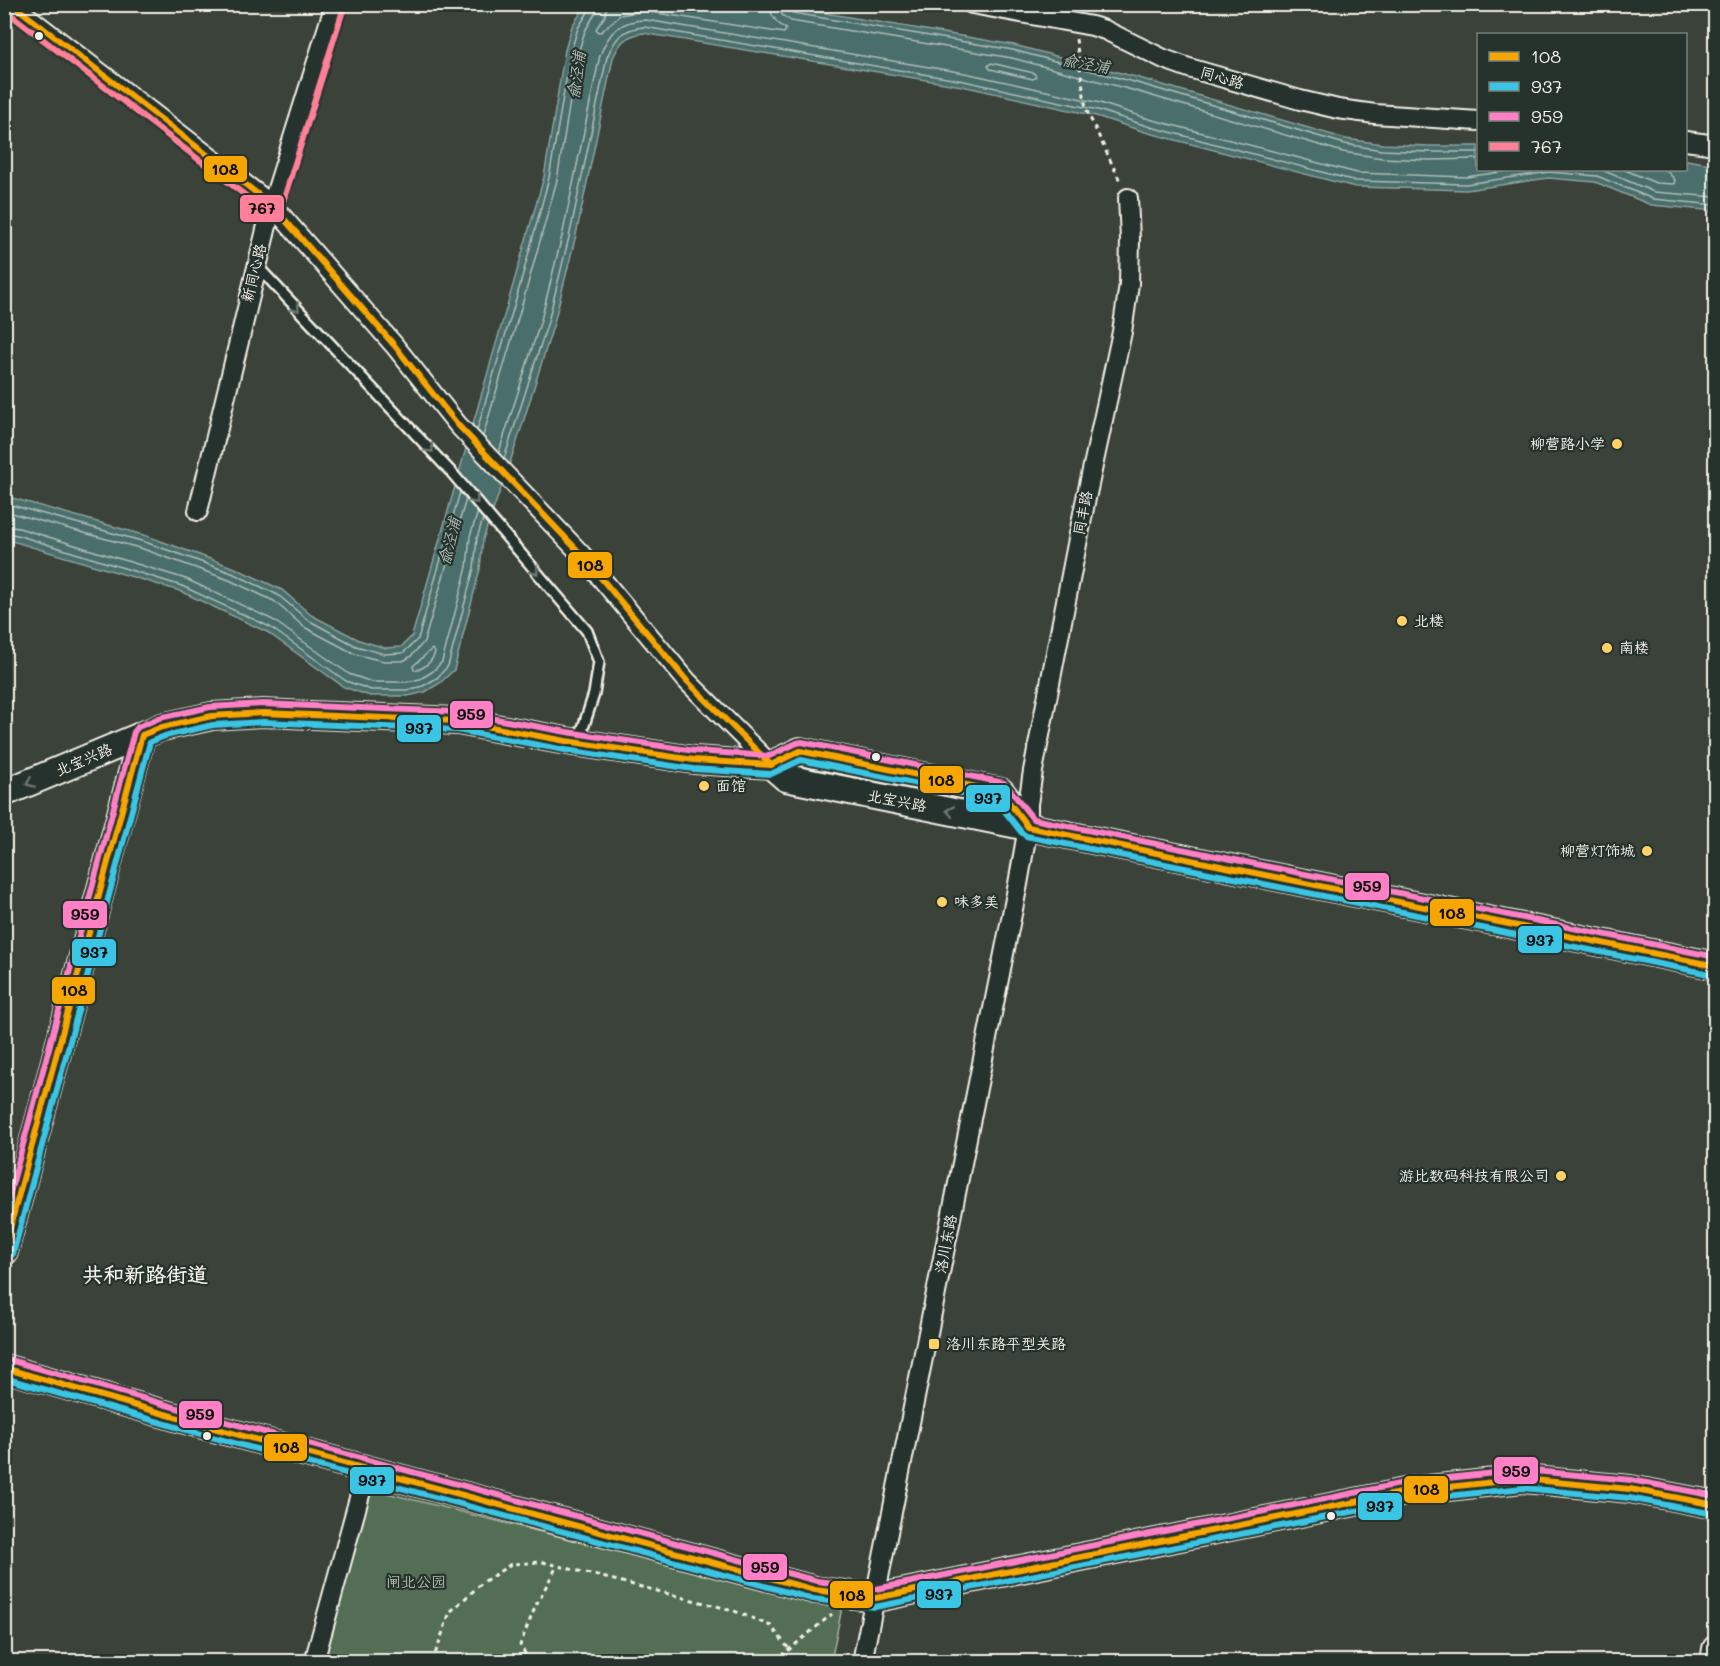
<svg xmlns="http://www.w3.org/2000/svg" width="1720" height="1666" font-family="Mali,'LXGW WenKai TC',sans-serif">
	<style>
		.green { fill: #536e55; stroke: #a4b09e; stroke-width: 1.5 }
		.water { fill: #496e6c; stroke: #8da29e; stroke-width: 1.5 }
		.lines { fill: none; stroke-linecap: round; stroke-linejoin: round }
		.shore { stroke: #b0bdb6; stroke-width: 1.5 }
		.lane-casing { stroke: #f4f1e8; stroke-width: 14 }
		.street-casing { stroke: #f4f1e8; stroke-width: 22 }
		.secondary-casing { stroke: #f4f1e8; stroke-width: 30 }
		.path { stroke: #f4f1e8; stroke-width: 3; stroke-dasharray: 4.5 4.5; stroke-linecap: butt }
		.lane { stroke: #26332d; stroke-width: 9 }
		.street { stroke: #26332d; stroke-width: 18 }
		.secondary { stroke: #26332d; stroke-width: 26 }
		.bus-1-casing { stroke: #26332d; stroke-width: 10 }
		.bus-2-casing { stroke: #26332d; stroke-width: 10 }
		.bus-3-casing { stroke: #26332d; stroke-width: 10 }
		.bus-4-casing { stroke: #26332d; stroke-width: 10 }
		.bus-1 { stroke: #f7a600; stroke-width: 6 }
		.bus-2 { stroke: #3ac5e4; stroke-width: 6 }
		.bus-3 { stroke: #ff80c5; stroke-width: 6 }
		.bus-4 { stroke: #ff8098; stroke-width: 6 }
		.oneway { stroke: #6e766e }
		.bus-dot { fill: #f4f1e8; stroke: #26332d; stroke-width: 2 }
		.poi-dot { fill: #ffd166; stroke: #26332d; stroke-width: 2 }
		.labels { text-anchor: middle; stroke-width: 4.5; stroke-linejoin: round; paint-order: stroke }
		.street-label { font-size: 15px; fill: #f4f1e8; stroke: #26332d }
		.poi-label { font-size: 15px; fill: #f4f1e8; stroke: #26332d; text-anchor: start }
		.park-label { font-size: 15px; fill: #b4bdad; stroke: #26332d }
		.water-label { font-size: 16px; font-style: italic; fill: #b0bdb6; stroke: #26332d }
		.district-label { font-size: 21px; font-weight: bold; fill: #f4f1e8; stroke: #26332d }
		.line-badge { stroke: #26332d; stroke-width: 2 }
		.pale-badge-label { font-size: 16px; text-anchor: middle; font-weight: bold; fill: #111 }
	</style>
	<rect width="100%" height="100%" fill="#3b4239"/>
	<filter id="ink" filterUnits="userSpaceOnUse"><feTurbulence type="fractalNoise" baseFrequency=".0167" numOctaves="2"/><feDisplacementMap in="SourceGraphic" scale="12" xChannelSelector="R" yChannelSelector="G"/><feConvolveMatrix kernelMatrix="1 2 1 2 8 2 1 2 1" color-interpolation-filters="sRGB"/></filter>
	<g filter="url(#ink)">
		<path class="green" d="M359 1486 842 1608 831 1661 308 1662Z"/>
		<path class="water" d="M586 5H778L1014 45 1136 77 1346 139 1383 144 1429 146H1478V170H1686V160L1715 165V211L1651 205 1595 182 1548 178 1467 190 1355 187 1145 132 1096 116 962 86 643 33C625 36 620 42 613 58L576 235 554 323 516 445 483 539 480 569 454 670 440 683 425 692 408 696H370L344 687 267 632 180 591 5 539V496L147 536 235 568 282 590 311 615 359 640 385 648 401 647 412 636 544 177 565 50 572 26Z"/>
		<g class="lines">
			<g class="shore">
				<path d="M607 4 605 16 596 29 598 32H601L620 15 644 11 784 33 786 29C776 23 770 16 770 4"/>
				<path d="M779 4 782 15 791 21 1012 58 1132 90 1343 152 1382 158 1429 160 1478 159"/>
				<path d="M787 4 788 10 793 13 1013 50 1134 82 1345 144 1382 150 1429 152H1478"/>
				<path d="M991 63 1034 73 1036 77 1033 79 990 69 988 66Z"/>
				<path d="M1602 170 1654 192 1716 197"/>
				<path d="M1625 170 1656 183 1674 184 1675 180 1666 170"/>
				<path d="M477 430 517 296 549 178 571 51 578 28 590 9V4"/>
				<path d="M483 436 524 298 557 180 578 53 585 31 596 12 598 4"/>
				<path d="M499 452 541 320 563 232 600 55C609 32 620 20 646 20L965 73 1100 103 1149 119 1357 173 1466 177 1515 170"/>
				<path d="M504 459 548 322 570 233 607 57C616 37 622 29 644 27L964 81 1098 110 1147 126 1356 181 1466 184 1549 172 1597 176 1653 199 1716 205"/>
				<path d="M4 503 145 542 232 573 278 595 308 620 356 646 384 654 403 653 418 639 460 492"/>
				<path d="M4 511 143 549 229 580 274 601 304 627 355 654 383 661H403L410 657 424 642 466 499"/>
				<path d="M4 526 19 528 186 579 273 620 349 674 372 682H407L420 679 432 672 442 662 467 567 470 536 478 512"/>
				<path d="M4 533 17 535 182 586 270 627 346 681 371 690H407L423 686 437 678 448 666 474 568 477 538 483 519"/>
				<path d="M432 649 435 652C433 661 423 670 414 670L413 666Z"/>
			</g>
			<g class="lane-casing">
				<path id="lane" d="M258 267 452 473 587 631 599 662 594 694 582 731 572 737"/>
			</g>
			<g class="street-casing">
				<g id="street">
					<path d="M11 4 272 205 394 345 458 425 581 554 687 681 771 765"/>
					<path d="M972 4 1092 26 1105 30 1164 59 1189 68 1300 100 1338 109 1375 114 1478 121"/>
					<path d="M1686 141 1716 145"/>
					<path d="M198 511 272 205 335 4"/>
					<path d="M314 1662 367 1469"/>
					<path d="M862 1662 1018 884 1028 827V804L1033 771 1085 503 1122 332 1129 284 1130 239 1128 198"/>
				</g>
			</g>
			<g class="secondary-casing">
				<g id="secondary">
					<path d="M771 765 786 778 1028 827"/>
					<path d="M4 793 162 727 212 716 263 713 458 721 566 741 694 760 771 765 800 751 1001 792 1028 827 1716 966"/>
					<path d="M4 1252 142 735"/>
					<path d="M4 1368 210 1427 815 1590 876 1598 1410 1491 1523 1479 1630 1489 1716 1505"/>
					<path d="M1714 1662 1716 1649"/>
				</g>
			</g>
			<g class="path">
				<path d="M1076 39 1086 109 1121 183"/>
				<path d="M434 1662V1657L450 1612 482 1583 511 1564 543 1562 732 1610 771 1626 789 1649"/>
				<path d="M530 1662 520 1645 536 1605 557 1566"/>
				<path d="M774 1662 832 1614"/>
			</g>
			<use href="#lane" class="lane"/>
			<use href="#street" class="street"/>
			<use href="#secondary" class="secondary"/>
			<g class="bus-1-casing">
				<g id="bus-1">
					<path d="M12 4 272 205 394 345 458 425 581 554 687 681 771 765"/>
					<path d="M4 1250 142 735 162 727 212 716 263 713 458 721 566 741 694 760 771 765 800 751 1001 792 1028 827 1716 966"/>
					<path d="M4 1368 210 1427 815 1590 876 1598 1410 1491 1523 1479 1630 1489 1716 1505"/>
				</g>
			</g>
			<g class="bus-2-casing">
				<g id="bus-2">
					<path d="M13 1254 150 742 165 736 213 725 263 722 457 730 565 750 693 769 771 774 801 760 996 800 1021 832 1026 836 1714 975"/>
					<path d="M4 1378 208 1436 813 1599 875 1607 1411 1500 1523 1488 1629 1498 1714 1514"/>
				</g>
			</g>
			<g class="bus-3-casing">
				<g id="bus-3">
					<path d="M4 1215 134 732 138 727 159 718 210 707 263 704 458 712 567 732 695 751 769 756 797 743 802 742 1004 783 1008 787 1033 819 1716 957"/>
					<path d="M6 1359 212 1418 817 1581 876 1589 1409 1482 1524 1470 1631 1480 1716 1496"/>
				</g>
			</g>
			<g class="bus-4-casing">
				<path id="bus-4" d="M6 11 267 212C272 215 278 214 281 208L344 7"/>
			</g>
			<use href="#bus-1" class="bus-1"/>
			<use href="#bus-2" class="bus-2"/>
			<use href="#bus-3" class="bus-3"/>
			<use href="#bus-4" class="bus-4"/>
		</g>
		<defs><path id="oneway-chevron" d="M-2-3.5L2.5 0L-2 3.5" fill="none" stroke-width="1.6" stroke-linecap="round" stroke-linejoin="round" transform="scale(1.5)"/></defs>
		<g class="oneway">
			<use href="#oneway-chevron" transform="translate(296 308) rotate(46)"/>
			<use href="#oneway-chevron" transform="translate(430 449) rotate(47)"/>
			<use href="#oneway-chevron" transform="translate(475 500) rotate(50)"/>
			<use href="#oneway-chevron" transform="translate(535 571) rotate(50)"/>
			<use href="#oneway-chevron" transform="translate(30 783) rotate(157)"/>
			<use href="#oneway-chevron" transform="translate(950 811) rotate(-169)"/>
		</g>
	</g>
	<g class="bus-dot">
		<circle cx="39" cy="36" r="5"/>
		<circle cx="876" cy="757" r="5"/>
		<circle cx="207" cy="1436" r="5"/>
		<circle cx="1331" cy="1516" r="5"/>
	</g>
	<g class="poi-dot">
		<circle cx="1617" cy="444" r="6"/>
		<circle cx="1402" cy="621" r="6"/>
		<circle cx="1607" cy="648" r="6"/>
		<circle cx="704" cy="786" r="6"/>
		<circle cx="1647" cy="851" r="6"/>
		<circle cx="942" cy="902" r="6"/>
		<circle cx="1561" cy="1176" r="6"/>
		<rect x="928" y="1338" width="12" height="12" rx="3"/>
	</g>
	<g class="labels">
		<g class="street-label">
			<text transform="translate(1222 78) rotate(16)" y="5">同心路</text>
			<text transform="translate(254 273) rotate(-76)" y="5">新同心路</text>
			<text transform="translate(1083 513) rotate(-79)" y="5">同丰路</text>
			<text transform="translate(84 760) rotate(-23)" y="5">北宝兴路</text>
			<text transform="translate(897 801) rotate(11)" y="5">北宝兴路</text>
			<text transform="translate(946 1244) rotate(-79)" y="5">洛川东路</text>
		</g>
		<g class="poi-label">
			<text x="1605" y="449" text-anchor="end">柳营路小学</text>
			<text x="1414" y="626">北楼</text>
			<text x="1619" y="653">南楼</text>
			<text x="716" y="791">面馆</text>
			<text x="1635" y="856" text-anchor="end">柳营灯饰城</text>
			<text x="954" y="907">味多美</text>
			<text x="1549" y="1181" text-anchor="end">游比数码科技有限公司</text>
			<text x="946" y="1349">洛川东路平型关路</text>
		</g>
		<g class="park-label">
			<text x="416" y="1587">闸北公园</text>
		</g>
		<g class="water-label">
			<text transform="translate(1086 63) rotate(10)" y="6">俞泾浦</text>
			<text transform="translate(576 75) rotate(-82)" y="6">俞泾浦</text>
			<text transform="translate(449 541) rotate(-76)" y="6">俞泾浦</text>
		</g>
		<g class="district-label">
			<text x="145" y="1282">共和新路街道</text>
		</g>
	</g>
	<g class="line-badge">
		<rect x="203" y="155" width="45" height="28" rx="6" fill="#f7a600"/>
		<rect x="239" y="194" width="46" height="29" rx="6" fill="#ff8098"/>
		<rect x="567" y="551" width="46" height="28" rx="6" fill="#f7a600"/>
		<rect x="449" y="700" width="45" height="29" rx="6" fill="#ff80c5"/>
		<rect x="396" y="714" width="46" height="29" rx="6" fill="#3ac5e4"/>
		<rect x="919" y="765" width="45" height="29" rx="6" fill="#f7a600"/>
		<rect x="965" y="784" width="46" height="29" rx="6" fill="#3ac5e4"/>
		<rect x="1344" y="872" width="46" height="29" rx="6" fill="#ff80c5"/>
		<rect x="1429" y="898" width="46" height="29" rx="6" fill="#f7a600"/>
		<rect x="62" y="900" width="46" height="29" rx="6" fill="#ff80c5"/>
		<rect x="1517" y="925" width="46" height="29" rx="6" fill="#3ac5e4"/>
		<rect x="71" y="938" width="46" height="29" rx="6" fill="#3ac5e4"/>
		<rect x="51" y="976" width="45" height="29" rx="6" fill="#f7a600"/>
		<rect x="178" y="1400" width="45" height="29" rx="6" fill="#ff80c5"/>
		<rect x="263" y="1433" width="45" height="29" rx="6" fill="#f7a600"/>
		<rect x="1493" y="1456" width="46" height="29" rx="6" fill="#ff80c5"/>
		<rect x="349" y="1466" width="46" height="29" rx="6" fill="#3ac5e4"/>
		<rect x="1403" y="1475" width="46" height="29" rx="6" fill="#f7a600"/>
		<rect x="1357" y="1492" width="46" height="29" rx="6" fill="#3ac5e4"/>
		<rect x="742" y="1553" width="46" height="28" rx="6" fill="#ff80c5"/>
		<rect x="916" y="1580" width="46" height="29" rx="6" fill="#3ac5e4"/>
		<rect x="829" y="1580" width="45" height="29" rx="6" fill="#f7a600"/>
	</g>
	<g class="pale-badge-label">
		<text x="225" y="175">108</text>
		<text x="262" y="214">767</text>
		<text x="590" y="571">108</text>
		<text x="471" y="720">959</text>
		<text x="419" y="734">937</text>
		<text x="941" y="786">108</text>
		<text x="988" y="804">937</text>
		<text x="1367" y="892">959</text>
		<text x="1452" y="919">108</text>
		<text x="85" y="920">959</text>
		<text x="1540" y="946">937</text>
		<text x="94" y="958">937</text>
		<text x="74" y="996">108</text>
		<text x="200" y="1420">959</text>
		<text x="286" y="1453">108</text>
		<text x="1516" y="1477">959</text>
		<text x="372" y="1486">937</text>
		<text x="1426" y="1495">108</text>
		<text x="1380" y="1512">937</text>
		<text x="765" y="1573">959</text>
		<text x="939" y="1600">937</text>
		<text x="852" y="1601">108</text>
	</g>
	<rect width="1720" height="1666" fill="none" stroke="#26332d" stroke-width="24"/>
	<rect x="12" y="12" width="1696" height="1642" fill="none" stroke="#f4f1e8" stroke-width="2" filter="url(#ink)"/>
	<rect x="1477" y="33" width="210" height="138" fill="#26332d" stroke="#787f78" stroke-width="1.5"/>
	<rect x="1489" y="52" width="30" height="9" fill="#f7a600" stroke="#787f78" stroke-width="1.5"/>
	<text x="1531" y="63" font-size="18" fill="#f4f1e8">108</text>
	<rect x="1489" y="82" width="30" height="9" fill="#3ac5e4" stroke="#787f78" stroke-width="1.5"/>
	<text x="1531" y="93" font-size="18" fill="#f4f1e8">937</text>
	<rect x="1489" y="112" width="30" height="9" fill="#ff80c5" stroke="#787f78" stroke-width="1.5"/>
	<text x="1531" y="123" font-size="18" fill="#f4f1e8">959</text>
	<rect x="1489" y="142" width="30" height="9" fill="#ff8098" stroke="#787f78" stroke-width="1.5"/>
	<text x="1531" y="153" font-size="18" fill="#f4f1e8">767</text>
</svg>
